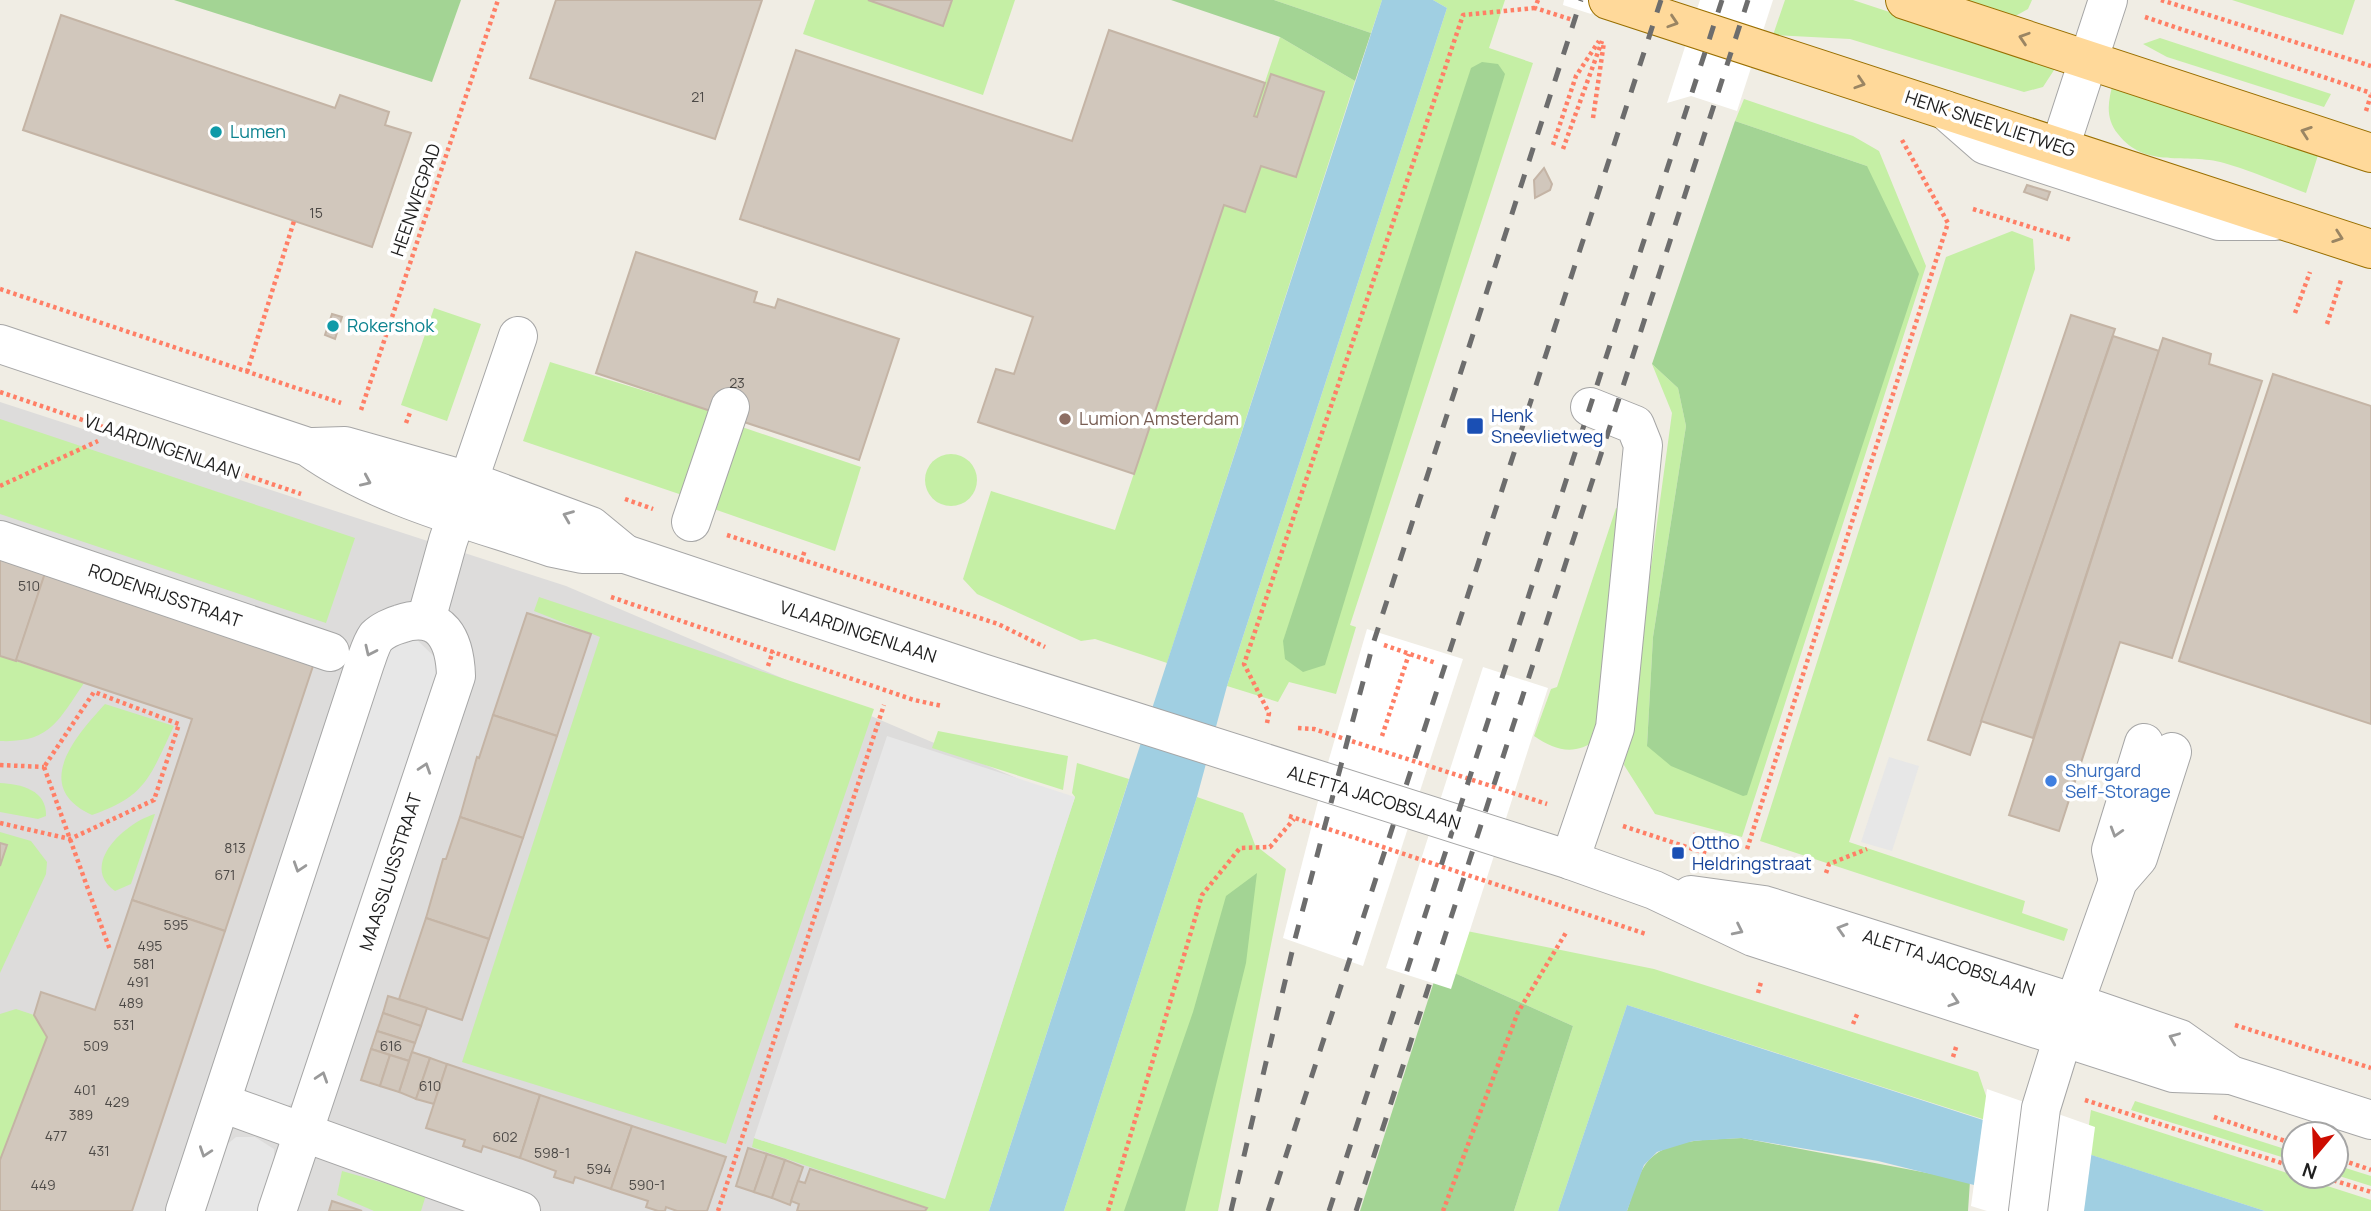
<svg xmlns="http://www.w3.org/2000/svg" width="2371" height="1211" font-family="Manrope,sans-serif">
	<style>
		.residential { fill: #dddcdb }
		.grass { fill: #c5efa5 }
		.forest { fill: #a3d494 }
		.parking { fill: #e7e7e7 }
		.water { fill: #a0cfe2 }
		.pier { fill: #fff }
		.building { fill: #d1c7bc; stroke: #c4b4a5; stroke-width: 2 }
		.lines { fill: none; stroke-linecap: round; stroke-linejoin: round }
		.minor-casing { stroke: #a6a6a6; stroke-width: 40 }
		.major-casing { stroke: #996f00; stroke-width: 40 }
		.path { stroke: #ff7f66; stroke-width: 4.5; stroke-dasharray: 3.5 3.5; stroke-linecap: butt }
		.minor { stroke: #fff; stroke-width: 38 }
		.major { stroke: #ffd99a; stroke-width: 38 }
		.rail { stroke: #6d6d6d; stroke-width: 5; stroke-dasharray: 14 14; stroke-linecap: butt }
		.oneway { stroke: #9a8563 }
		.oneway2 { stroke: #9a9a9a }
		.culture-dot { fill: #0f9aa8; stroke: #fff; stroke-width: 2.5 }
		.education-dot { fill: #8d6e63; stroke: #fff; stroke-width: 2.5 }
		.transit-dot { fill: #1a4fb4; stroke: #fff; stroke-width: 2.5 }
		.shop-dot { fill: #3f7fe0; stroke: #fff; stroke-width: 2.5 }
		.labels { text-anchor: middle; stroke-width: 7; stroke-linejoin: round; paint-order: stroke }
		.number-label { font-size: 14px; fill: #4c4946 }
		.street-label { font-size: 18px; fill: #1f1f1f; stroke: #fff }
		.culture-label { font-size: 18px; fill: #0d838f; stroke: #fff; text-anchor: start }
		.transit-label { font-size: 18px; fill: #164399; stroke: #fff; text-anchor: start }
		.education-label { font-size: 18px; fill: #785e54; stroke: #fff; text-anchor: start }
		.shop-label { font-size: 18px; fill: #366cbe; stroke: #fff; text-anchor: start }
	</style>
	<rect width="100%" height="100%" fill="#f0ede4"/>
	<path class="residential" d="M0 402 566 586 1096 812 969 1211H0Z"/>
	<g class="grass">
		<path d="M815 0H1015L983 95 803 34Z"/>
		<path d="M1274 0H1382L1371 33Z"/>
		<path d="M1433 0H1505L1489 48 1533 63 1350 625 1356 627 1336 694 1289 682 1278 702 1227 686 1447 8Z"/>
		<path d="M1785 0H1853L2056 67 2043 87 2024 92 1850 39 1773 35Z"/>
		<path d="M1937 0H2032L2028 9 2010 19Z"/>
		<path d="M2232 0H2355L2343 35Z"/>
		<path d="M1280 37 1355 81 1167 663 1095 639 1081 641 977 594 963 579 991 491 1115 530Z"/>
		<path d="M2160 38 2331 94 2324 107 2167 57 2143 44Z"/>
		<path d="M2113 83 2319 152 2306 193C2279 183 2252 171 2224 163 2186 152 2146 170 2118 134 2105 118 2108 102 2113 83Z"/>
		<path d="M1744 99 1853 136 1879 151 1926 266 1742 837 1655 814 1624 765 1672 413 1652 364 1678 388 1686 426 1653 637 1647 746 1867 166 1735 121Z"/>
		<path d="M2012 231 2033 239 2035 269 1849 842 2025 901 2022 913 2068 929 2064 941 1760 841 1946 257Z"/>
		<path d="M434 308 481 324 447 421 401 405Z"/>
		<path d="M550 362 714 412 685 496 523 441Z"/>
		<path d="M0 419 355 538 326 623 0 514Z"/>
		<path d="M739 426 861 467 835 551 711 508Z"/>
		<circle cx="951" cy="480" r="26"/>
		<path d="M1616 508 1621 510 1597 739C1575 756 1556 751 1534 736L1551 689 1557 687Z"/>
		<path d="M539 597 874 709 726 1144 462 1062 600 637 534 611Z"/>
		<path d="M0 656 84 683C58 721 50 743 0 741Z"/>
		<path d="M105 704 174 726C150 776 147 796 92 815 31 787 75 737 105 704Z"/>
		<path d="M938 731 1068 756 1063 790 932 748Z"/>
		<path d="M1077 763 1129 779 989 1211H925L926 1207 752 1147 754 1138 945 1198 1075 797 1072 793Z"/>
		<path d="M0 783C21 784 47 790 46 816L38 819 0 812Z"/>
		<path d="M1197 797 1243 813 1255 845 1286 869 1218 1211H1064Z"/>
		<path d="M155 814 131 884 115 891C78 865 126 822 155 814Z"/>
		<path d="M0 832 31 841 47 862 46 874 0 973Z"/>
		<path d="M1457 929 1654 969 1978 1072 1995 1123 1627 1005 1558 1211H1514L1573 1026 1439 966Z"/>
		<path d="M16 1009 34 1015 47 1037 0 1160V1014Z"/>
		<path d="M2135 1101 2294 1152V1161L2131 1110Z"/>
		<path d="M2091 1110 2371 1200V1211H2265L2085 1153Z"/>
		<path d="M2336 1165 2371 1176V1186L2336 1175Z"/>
		<path d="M342 1171 426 1195 421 1211H374L337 1195Z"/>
	</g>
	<g class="forest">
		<path d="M174 0H461L432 82Z"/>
		<path d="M1171 0H1274L1371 33 1355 81 1280 37Z"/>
		<path d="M1482 62 1498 64 1505 74 1325 665 1303 672 1285 659 1283 641 1471 68Z"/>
		<path d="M1735 121 1867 166 1919 274 1747 795 1743 796 1671 766 1647 746 1653 637 1686 426 1678 388 1652 364Z"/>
		<path d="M1257 873 1246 963 1185 1211H1124L1193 1012 1226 896Z"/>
		<path d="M1439 966 1573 1026 1514 1211H1360Z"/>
		<path d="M1742 1138 1970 1181 1968 1211H1627C1632 1197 1636 1178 1645 1165 1664 1137 1711 1140 1742 1138Z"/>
	</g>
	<g class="parking">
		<path d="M415 638 443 665 300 1098 284 1108 249 1096 242 1079 384 649Z"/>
		<path d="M887 736 1075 797 945 1199 754 1138Z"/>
		<path d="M1889 757 1919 766 1892 851 1861 842Z"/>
		<path d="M236 1137H255L274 1149 275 1170 262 1211H197L219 1151Z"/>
	</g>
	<g class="water">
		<path d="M1382 0H1433L1447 8 1227 686 1197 797 1064 1211H989Z"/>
		<path d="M1627 1005 2265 1211H2078L1878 1161 1741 1138 1693 1141 1657 1152 1644 1165 1627 1211H1558Z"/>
	</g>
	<g class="pier">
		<path d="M1564 0H1601L1591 14 1563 5Z"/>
		<path d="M1700 0H1773L1737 111 1691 96 1667 103Z"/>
		<path d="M1367 629 1463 659 1363 966 1283 938 1327 766Z"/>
		<path d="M1483 667 1548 688 1451 989 1386 968Z"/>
		<path d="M1987 1089 2095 1127 2084 1211H1987L1971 1206Z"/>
	</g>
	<g class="building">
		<path d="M556 0H762L715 139 530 78Z"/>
		<path d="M868 0H952L943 26Z"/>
		<path d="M61 15 335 108 340 95 389 112 385 125 411 133 372 247 23 130Z"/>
		<path d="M1109 30 1265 83 1254 116 1257 117 1271 74 1324 92 1296 177 1261 166 1245 212 1224 205 1134 474 978 422 996 369 1014 374 1033 317 740 219 796 50 1072 141Z"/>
		<path d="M1544 168 1552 184 1550 190 1535 198 1534 180Z"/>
		<path d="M2027 185 2050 192 2047 200 2024 192Z"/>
		<path d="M636 252 757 292 754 302 775 308 778 299 899 339 859 460 596 373Z"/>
		<path d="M332 314 342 317 335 339 325 335Z"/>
		<path d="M2071 315 2115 329 1970 755 1928 740Z"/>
		<path d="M2113 336 2159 351 2033 738 1981 721Z"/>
		<path d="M2163 338 2211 354 2209 364 2262 381 2172 658 2120 642 2059 831 2009 815Z"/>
		<path d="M2273 374 2371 406V724L2179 661Z"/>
		<path d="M0 552 47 568 16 661 0 656Z"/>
		<path d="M47 567 316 657 225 931 132 900 192 719 16 660Z"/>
		<path d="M527 613 591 634 557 736 493 715Z"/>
		<path d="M493 715 557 736 523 838 460 817 477 757 479 758Z"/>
		<path d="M460 817 523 838 489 939 426 918 443 859H446Z"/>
		<path d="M0 843 7 845 0 866Z"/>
		<path d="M132 900 225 931 132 1211H0V1160L47 1037 34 1015 41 992 95 1010Z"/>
		<path d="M426 918 489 939 462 1020 399 999Z"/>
		<path d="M388 996 427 1008 421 1026 383 1013Z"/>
		<path d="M383 1013 421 1026 415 1043 377 1031Z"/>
		<path d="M377 1031 415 1043 409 1061 371 1049Z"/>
		<path d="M371 1049 390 1055 380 1086 361 1080Z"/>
		<path d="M412 1052 430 1058 416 1099 399 1092Z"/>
		<path d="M390 1055 409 1061 399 1092 380 1086Z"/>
		<path d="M430 1058 447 1064 434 1104 416 1099Z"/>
		<path d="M447 1064 540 1095 520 1158 483 1146 481 1152 463 1146 465 1140 426 1128Z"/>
		<path d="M540 1095 632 1126 611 1189 575 1177 573 1183 554 1177 556 1171 520 1158Z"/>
		<path d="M632 1126 726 1157 707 1211H677L666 1207 665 1211H658L646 1207 648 1201 611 1189Z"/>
		<path d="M748 1148 767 1154 754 1192 736 1186Z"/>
		<path d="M767 1154 785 1160 772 1198 754 1192Z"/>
		<path d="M785 1160 803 1167 790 1205 772 1198Z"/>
		<path d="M810 1169 927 1208 925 1211H797L799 1204 791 1201 798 1181 805 1183Z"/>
		<path d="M332 1201 362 1211H329Z"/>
	</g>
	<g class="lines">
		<g class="minor-casing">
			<g id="minor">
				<path d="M1945 110 1985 145 2219 221H2275"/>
				<path d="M2060 147 2108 0"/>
				<path d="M0 344 308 447C379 498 471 520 553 548L582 554H625L982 673 1570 860 1654 890 1753 937 2173 1073 2231 1075"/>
				<path d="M313 447 345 446 469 481 591 526 625 554"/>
				<path d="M691 522 730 407"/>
				<path d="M0 540 330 652"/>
				<path d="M426 620 448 541 518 336"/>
				<path d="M1570 860 1615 728 1643 445 1635 425 1590 407"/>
				<path d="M2118 881 2111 850 2144 743"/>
				<path d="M1691 895 1764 905 2075 1003 2180 1039 2231 1075 2371 1120"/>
				<path d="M222 1103 521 1211"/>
				<path d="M185 1211 365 663C368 655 371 644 376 637 382 631 393 626 400 624 442 610 455 641 456 676L277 1211"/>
				<path d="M2028 1211 2041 1108 2067 1024 2118 881 2138 858 2172 752"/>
			</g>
		</g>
		<g class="major-casing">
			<g id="major">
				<path d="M1608 0 2371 249"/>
				<path d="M1905 0 2371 153"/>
			</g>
		</g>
		<g class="path">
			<path d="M1538 0 1535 8 1573 20"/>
			<path d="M2161 0 2371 66"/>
			<path d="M2145 17 2371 93"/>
			<path d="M2366 111 2371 95"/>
			<path d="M1593 118 1604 42"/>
			<path d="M1553 145 1576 76 1599 41"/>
			<path d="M1563 149 1602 41"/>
			<path d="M1973 209 2072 240"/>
			<path d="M0 289 341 403"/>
			<path d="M2295 313 2310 272"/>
			<path d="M2327 324 2341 280"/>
			<path d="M247 372 294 221"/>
			<path d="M0 392 301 494"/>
			<path d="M361 410 498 0"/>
			<path d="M406 423 411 410"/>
			<path d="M0 486 98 441"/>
			<path d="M625 499 653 509"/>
			<path d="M727 535 998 624 1045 647"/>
			<path d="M801 562 805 550"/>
			<path d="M611 597 914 700 942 706"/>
			<path d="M1384 645 1436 663"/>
			<path d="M768 666 773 651"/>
			<path d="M1267 723 1269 713 1244 664 1463 15 1535 8"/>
			<path d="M1298 728 1314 729 1547 804"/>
			<path d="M1382 736 1409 654"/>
			<path d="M0 765 44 767"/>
			<path d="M44 767 110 950"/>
			<path d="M1289 816 1646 934"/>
			<path d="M0 823 70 839 154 800 179 724 94 692 44 767"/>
			<path d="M1623 826 1708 854"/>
			<path d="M1747 849 1948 223 1902 140"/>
			<path d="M1692 850 1696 832"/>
			<path d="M1826 873 1829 864 1867 849"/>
			<path d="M1758 993 1761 982"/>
			<path d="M1853 1024 1858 1012"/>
			<path d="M2235 1025 2371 1068"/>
			<path d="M1953 1057 1957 1044"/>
			<path d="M2085 1100 2294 1167"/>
			<path d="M2214 1117 2294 1144"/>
			<path d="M2336 1158 2371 1170"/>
			<path d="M2320 1176 2371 1192"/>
			<path d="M718 1211 884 705"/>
			<path d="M1108 1211 1202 895 1240 848 1270 847 1294 819"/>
			<path d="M1443 1211 1518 1012 1567 931"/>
		</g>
		<use href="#minor" class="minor"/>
		<use href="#major" class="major"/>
		<g class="rail">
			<path d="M1231 1211 1295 939 1373 644 1581 0"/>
			<path d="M1268 1211 1661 0"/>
			<path d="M1329 1211 1722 0"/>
			<path d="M1356 1211 1748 0"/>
		</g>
	</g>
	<defs><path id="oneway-chevron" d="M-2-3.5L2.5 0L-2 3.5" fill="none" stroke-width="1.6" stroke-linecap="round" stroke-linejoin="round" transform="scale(1.75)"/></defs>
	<g class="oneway">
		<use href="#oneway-chevron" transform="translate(1673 22) rotate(18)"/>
		<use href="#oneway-chevron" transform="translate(2024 38) rotate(-162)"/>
		<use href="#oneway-chevron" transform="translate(1860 83) rotate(18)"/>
		<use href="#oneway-chevron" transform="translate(2306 132) rotate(-161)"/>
		<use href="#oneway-chevron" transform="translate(2338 237) rotate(19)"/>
	</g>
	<g class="oneway2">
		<use href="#oneway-chevron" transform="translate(366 481) rotate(24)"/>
		<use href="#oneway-chevron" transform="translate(568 516) rotate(-158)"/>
		<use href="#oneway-chevron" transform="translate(370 651) rotate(115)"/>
		<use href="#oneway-chevron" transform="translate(425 768) rotate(-72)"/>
		<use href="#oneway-chevron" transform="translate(2116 832) rotate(107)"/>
		<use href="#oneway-chevron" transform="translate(299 867) rotate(108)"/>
		<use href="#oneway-chevron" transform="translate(1842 929) rotate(-163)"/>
		<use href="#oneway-chevron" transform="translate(1738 930) rotate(26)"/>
		<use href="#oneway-chevron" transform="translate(1954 1001) rotate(18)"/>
		<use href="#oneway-chevron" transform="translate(2174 1038) rotate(-157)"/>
		<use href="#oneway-chevron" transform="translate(322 1077) rotate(-72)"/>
		<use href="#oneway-chevron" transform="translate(205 1152) rotate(109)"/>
	</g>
	<g class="culture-dot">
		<circle cx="216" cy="132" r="7"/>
		<circle cx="333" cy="326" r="7"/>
	</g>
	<circle class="education-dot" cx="1065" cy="419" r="7"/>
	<g class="transit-dot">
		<rect x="1466" y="417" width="18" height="18" rx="3.5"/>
		<rect x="1671" y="846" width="14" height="14" rx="3.5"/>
	</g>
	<circle class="shop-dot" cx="2051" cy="781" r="7"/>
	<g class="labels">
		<g class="number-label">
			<text x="698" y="102">21</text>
			<text x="316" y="218">15</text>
			<text x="737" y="388">23</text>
			<text x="29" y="591">510</text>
			<text x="235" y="853">813</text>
			<text x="225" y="880">671</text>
			<text x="176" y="930">595</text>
			<text x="150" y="951">495</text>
			<text x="144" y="969">581</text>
			<text x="138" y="987">491</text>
			<text x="131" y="1008">489</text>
			<text x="124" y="1030">531</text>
			<text x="96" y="1051">509</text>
			<text x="391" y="1051">616</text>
			<text x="430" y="1091">610</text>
			<text x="85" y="1095">401</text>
			<text x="117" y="1107">429</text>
			<text x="81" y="1120">389</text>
			<text x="56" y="1141">477</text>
			<text x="505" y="1142">602</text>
			<text x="99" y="1156">431</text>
			<text x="552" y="1158">598-1</text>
			<text x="599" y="1174">594</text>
			<text x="43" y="1190">449</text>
			<text x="647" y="1190">590-1</text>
		</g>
		<g class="street-label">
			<text transform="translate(1990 124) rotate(18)" y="6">HENK SNEEVLIETWEG</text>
			<text transform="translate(416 200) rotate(-71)" y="6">HEENWEGPAD</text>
			<text transform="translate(162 447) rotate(19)" y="6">VLAARDINGENLAAN</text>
			<text transform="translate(165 596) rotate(19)" y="6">RODENRIJSSTRAAT</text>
			<text transform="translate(858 632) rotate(18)" y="6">VLAARDINGENLAAN</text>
			<text transform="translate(1374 798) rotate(17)" y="6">ALETTA JACOBSLAAN</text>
			<text transform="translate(391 872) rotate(-72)" y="6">MAASSLUISSTRAAT</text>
			<text transform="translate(1949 963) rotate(18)" y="6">ALETTA JACOBSLAAN</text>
		</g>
		<g class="culture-label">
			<text x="230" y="138">Lumen</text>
			<text x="347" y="332">Rokershok</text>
		</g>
		<g class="transit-label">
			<text x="1491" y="422">Henk<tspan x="1491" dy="21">Sneevlietweg</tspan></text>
			<text x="1692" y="849">Ottho<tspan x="1692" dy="21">Heldringstraat</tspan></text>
		</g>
		<g class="education-label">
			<text x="1079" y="425">Lumion Amsterdam</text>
		</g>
		<g class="shop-label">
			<text x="2065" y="777">Shurgard<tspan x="2065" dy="21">Self-Storage</tspan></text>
		</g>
	</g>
	<g transform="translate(2315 1155) rotate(199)"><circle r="33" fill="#ffffff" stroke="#a5a5a5" stroke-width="2"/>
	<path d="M0-5L12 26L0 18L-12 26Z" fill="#cd0c00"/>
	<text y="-10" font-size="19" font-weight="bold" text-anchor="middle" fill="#1f1f1f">N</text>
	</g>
</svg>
